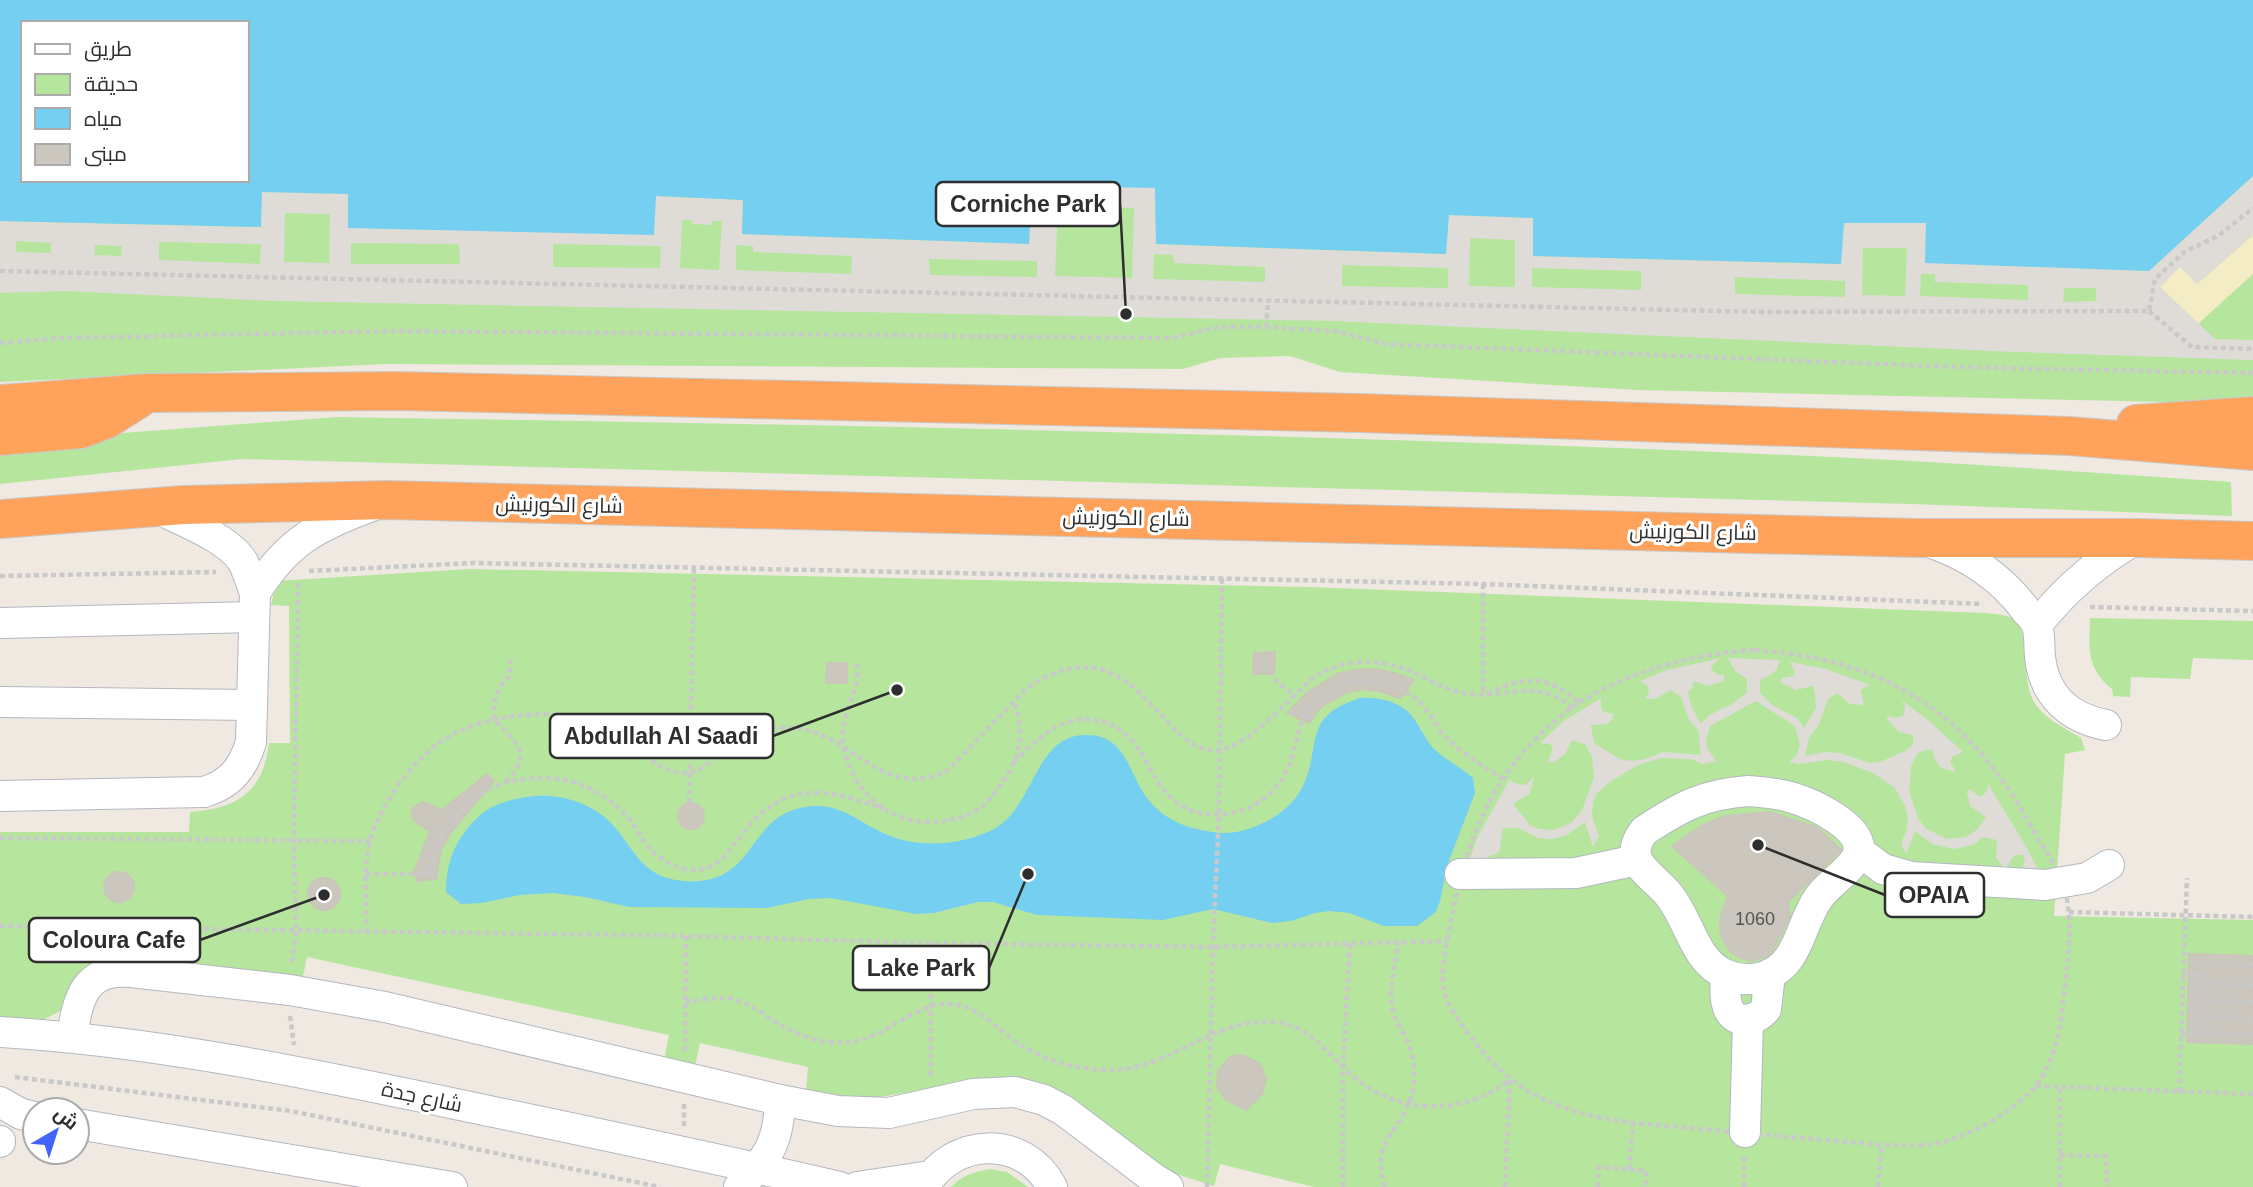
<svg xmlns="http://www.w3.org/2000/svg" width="2253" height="1187" font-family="Arial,Cairo,sans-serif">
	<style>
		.green { fill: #b6e59e }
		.sand { fill: #f3ecc5 }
		.plaza { fill: #dfdcd8; fill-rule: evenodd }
		.water { fill: #75cff0; fill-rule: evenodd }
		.building { fill: #cbc7bf; stroke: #cbc5ba; stroke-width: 2 }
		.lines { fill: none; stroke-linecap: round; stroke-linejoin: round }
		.minor-casing { stroke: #b4b7c1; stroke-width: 32 }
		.highway-casing { stroke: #c9c9c9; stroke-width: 40 }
		.path { stroke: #c9c9c9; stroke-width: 4.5; stroke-dasharray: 5 3.5; stroke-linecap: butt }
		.minor { stroke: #fff; stroke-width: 30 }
		.highway { stroke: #ffa35c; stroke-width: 38 }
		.labels { text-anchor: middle; stroke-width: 6; stroke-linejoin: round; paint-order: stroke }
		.number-label { font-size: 18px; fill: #555452 }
		.street-label { font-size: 21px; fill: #2e2e2e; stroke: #fff }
		.leader { fill: none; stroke: #2e2e2e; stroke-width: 2.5 }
		.callout-dot { fill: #2e2e2e; stroke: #fff; stroke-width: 2.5 }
		.callout { fill: #fff; stroke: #2e2e2e; stroke-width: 2.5 }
		.callout-label { font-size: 23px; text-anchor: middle; font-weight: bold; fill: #2e2e2e }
	</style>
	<rect width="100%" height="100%" fill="#efe9e1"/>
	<g class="green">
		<path d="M2253 176V404L1637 390 1340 372 1290 356 1220 358 1183 369 386 364 0 382V221L261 192 655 196 1032 186 1448 215 1844 223 2149 271Z"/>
		<path d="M337 417C836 425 1334 434 1832 457 1965 463 2098 473 2231 482L2232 516 1912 504 242 459 0 484V446L122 433Z"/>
		<path d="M468 569 1308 587 1985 613C1994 614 2004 614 2012 618 2032 628 2019 682 2036 705 2047 720 2066 729 2081 738L2085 750 2065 754 2054 916 2253 920V1187H1314L1220 1164 1214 1186 1173 1173 1125 1140 1080 1103 1048 1086 1012 1076 866 1099 833 1097 806 1091 808 1067 700 1043 695 1066 664 1060 669 1035 307 957 302 981 158 961 41 1021 0 1018V832H189L190 812C237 808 263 793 269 743H290L289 606 271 605 277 581Z"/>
		<path d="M2090 618 2253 621V660L2193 658 2190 679 2131 677 2130 697 2113 696 2112 689C2086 667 2089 650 2090 618Z"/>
		<path d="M990 1169 1007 1172 1028 1187H951C962 1175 975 1172 990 1169Z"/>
	</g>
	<path class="sand" d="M2253 235V274L2198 324 2160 287 2180 266 2197 284Z"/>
	<g class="plaza">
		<path d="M2253 176V235L2197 284 2180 267 2160 287 2215 339 2253 340V360L2016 352 1334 321 275 301 65 291 0 293V221L260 227 261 192 348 194V227L654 234 655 196 743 200 742 234 1029 244 1032 186 1155 188 1156 244 1445 254 1448 215 1533 218 1534 256 1840 264 1844 223H1927L1925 262 2149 271ZM1058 206 1134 208 1132 278 1055 276ZM285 213 330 214 329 263 284 262ZM682 220H692L693 224 712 225V221H722L719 270 680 268ZM1470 238 1515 240V287L1469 286ZM16 241 51 243V253L16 252ZM159 242 261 244 260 264 159 260ZM351 243 459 244 460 264H351ZM553 244 661 246 660 268 553 267ZM95 245 122 246 121 256 95 255ZM736 245 753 246V252L852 256 851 274 736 270ZM1863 248H1907L1905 296 1862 295ZM1154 254 1173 255 1174 263 1265 267V282L1153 279ZM929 259 1037 261V277L930 275ZM1342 265 1448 268V288L1342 286ZM1532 268 1641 271V290L1532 287ZM1921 274H1935V282L2028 285V300L1920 296ZM1735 277 1845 281V297L1735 294ZM2064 288H2096V301L2063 302Z"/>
		<path d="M1721 658 1712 665 1711 669 1717 675H1723L1725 678 1723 681 1709 686 1693 681V687L1688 692 1692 708 1701 724 1709 715 1730 705 1747 693V679L1735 671 1728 658 1780 660 1777 669 1772 674 1760 680V693L1771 704 1798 719 1804 728 1816 708 1815 694 1813 686 1796 690 1780 682 1782 678 1793 676 1795 672 1790 662 1826 669 1870 685 1860 690 1864 702 1862 705 1850 704 1837 693 1828 699 1819 724 1809 738 1805 756 1825 752 1840 753 1870 763 1880 762 1907 750 1913 744V735L1899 732 1887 719V716L1896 718 1904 715 1905 705 1900 699 1929 721 1963 752 1952 757 1950 763 1955 769 1954 772 1940 767 1935 760 1932 749 1919 752 1914 759 1911 767 1909 791 1918 818 1925 828 1947 839 1966 837 1978 829 1986 817 1970 806 1967 792 1970 789 1978 796H1982L1987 791 1988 784 2024 843 2043 878 2021 873 2025 860 2024 855H2015L2011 859 2008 867 2004 868 1996 858 1997 840 1983 837 1973 845 1954 849 1932 844 1915 831 1906 854 1901 843 1906 832 1908 820 1905 806 1895 788 1873 773 1844 762 1827 760 1800 764 1789 762 1797 755 1800 745 1795 726 1756 701 1710 726 1706 741 1707 748 1716 761 1702 764 1691 759 1660 758 1638 765 1610 782 1597 793 1593 802 1592 816 1599 836 1593 847 1585 822 1567 835 1552 839 1538 838 1518 828H1503L1499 852 1467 867 1478 836 1510 779 1513 783 1525 785 1534 777 1530 793 1513 804 1530 825 1539 829 1553 830 1564 826 1572 822 1582 810 1594 777 1592 757 1585 744 1572 740 1565 754 1554 762H1548L1553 748 1550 744 1540 743 1564 721 1601 698V708L1604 712 1613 714V719L1607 724 1591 725 1592 733 1595 744 1613 755 1623 760 1633 761 1646 759 1663 752 1701 755 1698 730 1689 720 1681 697 1671 690 1655 699 1645 698 1649 693 1648 686 1640 681 1667 670Z"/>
	</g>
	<g class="water">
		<path d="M0 0H2253V176L2149 271 1925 263 1926 223H1844L1841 264 1533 256V218L1449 215 1446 254 1156 244 1155 188 1032 186 1029 244 742 234 743 200 656 196 654 235 348 228V194L262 192 261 227 0 221ZM23 23H247V180H23Z"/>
		<path d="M1360 698C1378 697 1399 701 1411 715 1420 725 1424 738 1433 748 1445 760 1461 767 1473 778L1475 793 1447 866 1440 901 1436 912 1417 926H1384L1349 913 1329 911 1315 913 1291 921 1272 923 1213 909 1163 920 1037 915 993 902H978L934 913 916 914 831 898 808 899 767 908 629 907 585 897 553 893 520 895 482 903 461 904 446 892C446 861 456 838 478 817 492 804 509 800 527 797 554 792 587 801 607 819 634 845 639 878 684 881 755 887 746 820 800 808 840 799 857 823 890 836 921 848 960 845 990 831 1035 810 1033 738 1083 735 1126 733 1127 771 1147 798 1160 815 1176 824 1197 829 1212 833 1230 835 1245 830 1268 823 1290 810 1302 788 1323 747 1300 717 1360 698Z"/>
	</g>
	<g class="building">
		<path d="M1275 652 1274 674H1253L1254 653Z"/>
		<path d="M827 663H847V683H826Z"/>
		<path d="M1376 669 1394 673 1414 680 1400 698 1379 691 1363 689 1347 692 1321 707 1309 723 1287 713 1308 692 1337 674 1354 670Z"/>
		<path d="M487 774 494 781 451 832 441 850 436 879 416 881 417 876 413 875 430 831 413 820 412 809 422 802 442 810Z"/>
		<circle cx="691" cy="816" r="13"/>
		<path d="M1770 812 1818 828 1841 850 1788 902 1790 916 1772 951 1766 956 1752 961 1741 958 1731 952 1724 942 1720 931V919L1728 896 1672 846 1703 825 1725 816Z"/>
		<circle cx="119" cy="887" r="15"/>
		<circle cx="324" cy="894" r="16"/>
		<path d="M2189 954 2253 956V1044L2187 1042Z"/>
		<path d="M1237 1055 1245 1056 1260 1064 1266 1079 1262 1094 1246 1110 1226 1100 1217 1087 1218 1071 1229 1058Z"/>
	</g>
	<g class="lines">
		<g class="minor-casing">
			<g id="minor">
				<path d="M1926 541C1966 554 2002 577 2027 612 2030 615 2035 620 2037 625 2040 634 2039 647 2040 657 2044 695 2069 718 2106 725"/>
				<path d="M255 593C287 542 315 527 372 506"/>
				<path d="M0 623 254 617"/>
				<path d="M2037 625C2065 589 2098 561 2138 538"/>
				<path d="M0 702 252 705"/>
				<path d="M1748 791C1762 792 1776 793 1790 797 1811 803 1866 827 1858 854 1853 869 1829 883 1819 897 1799 925 1800 965 1763 977 1751 980 1738 980 1727 975 1694 962 1690 921 1669 895 1653 875 1620 861 1644 831 1680 807 1704 794 1748 791Z"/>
				<path d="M0 796 204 792C231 784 243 768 251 742L255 593C251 583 248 572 243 562 229 538 179 520 155 507"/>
				<path d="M1859 851 1883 869 1911 877 2045 885 2087 878 2109 865"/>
				<path d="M1460 874 1576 873 1637 860"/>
				<path d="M1726 975C1726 984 1724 995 1727 1004 1731 1025 1755 1023 1766 1009L1770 974"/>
				<path d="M0 1032C152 1041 302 1072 451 1103 580 1130 711 1157 840 1187"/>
				<path d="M72 1036C78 999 84 968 131 972L290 990 385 1007 780 1100 838 1111 889 1113 973 1094 1015 1092 1044 1100 1063 1110 1153 1178 1168 1187"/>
				<path d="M0 1102 21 1114 35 1117"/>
				<path d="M77 1124 452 1187"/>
				<path d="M1745 1132 1748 1021"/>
				<path d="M0 1141V1142"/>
				<path d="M739 1187C768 1158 779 1143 780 1100"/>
				<path d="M857 1187 930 1176"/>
				<path d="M924 1187C952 1137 1024 1134 1052 1187"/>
			</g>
		</g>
		<g class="highway-casing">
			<g id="highway">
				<path d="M0 404 148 393 396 391 1360 413 2069 436 2253 451"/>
				<path d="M2136 424 2253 416"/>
				<path d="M0 436 81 429 107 419 140 398"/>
				<path d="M0 519 183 505 387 500 1916 538H2138L2253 541"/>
			</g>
		</g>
		<g class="path">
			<path d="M0 271 1761 312 2149 311 2155 279 2184 252 2218 236 2253 208"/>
			<path d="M2149 311 2192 347 2253 349"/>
			<path d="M1266 327 1268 302"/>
			<path d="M0 343 61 338 395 331 1172 338 1220 327H1266L1335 331 1386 344 1955 367 2253 373"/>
			<path d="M309 571 473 563 1483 584 1983 604"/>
			<path d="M0 576 216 572"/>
			<path d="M1483 584V695"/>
			<path d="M2090 607 2253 611"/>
			<path d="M1755 650C1885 659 1968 712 2031 826 2041 845 2058 866 2064 886 2073 920 2069 952 2065 986 2061 1019 2058 1059 2035 1086 2016 1110 1979 1130 1950 1140 1929 1147 1904 1145 1882 1145L1633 1123C1560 1113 1516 1096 1470 1036 1460 1023 1447 1006 1444 990 1440 969 1447 942 1451 921 1468 832 1495 766 1570 709 1619 673 1695 653 1755 650Z"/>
			<path d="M857 664C857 671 858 679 856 685 850 709 839 721 844 747 853 797 898 831 949 820 959 818 970 815 979 809 991 799 1001 786 1009 772 1022 748 1023 727 1014 701"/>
			<path d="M1274 679 1294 695"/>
			<path d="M1487 693C1528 676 1545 674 1580 703"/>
			<path d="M1014 762C1038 739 1060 715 1095 720 1156 730 1143 804 1202 813 1244 820 1278 798 1292 758 1296 746 1297 733 1302 722 1311 701 1332 684 1354 681 1385 677 1414 691 1432 717 1436 722 1438 729 1443 734 1460 753 1482 765 1503 779"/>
			<path d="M506 782C534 752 516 743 494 719 494 698 494 692 509 677L511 657"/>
			<path d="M689 803 694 568"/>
			<path d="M0 838 370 841"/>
			<path d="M366 874H429C434 841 450 815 478 796 497 782 521 778 544 778 577 778 605 793 628 817 636 826 641 838 649 848 660 860 680 871 696 870 721 869 734 844 748 827 787 780 833 789 883 809"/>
			<path d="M2069 912 2253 917"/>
			<path d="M0 926 686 936 931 943 1213 947 1447 941"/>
			<path d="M367 932C366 903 363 871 370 842 378 806 418 752 451 735 475 723 502 716 528 715 543 714 561 713 575 718 593 725 610 734 627 744 645 756 665 774 688 773 702 771 713 759 723 750 744 732 775 724 802 729 857 739 882 800 947 771L1028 687C1137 616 1160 759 1219 750 1249 746 1292 696 1315 676 1348 657 1385 658 1419 675 1435 683 1450 691 1469 694 1509 699 1537 676 1572 708"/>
			<path d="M931 943V1076"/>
			<path d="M292 962 296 932 294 839 298 583"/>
			<path d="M2253 965 2201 964 2200 983 2253 985"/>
			<path d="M2183 974 2200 975"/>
			<path d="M686 1002C701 1000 718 996 733 999 751 1004 765 1015 779 1024 800 1037 825 1045 850 1042 891 1038 919 994 963 1006 982 1012 995 1026 1011 1038 1036 1058 1073 1069 1104 1070 1169 1073 1210 1017 1274 1022 1313 1025 1331 1060 1359 1081 1403 1115 1468 1115 1510 1079"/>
			<path d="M2253 1002 2201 1001V1016L2253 1018"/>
			<path d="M290 1016 294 1045"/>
			<path d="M2181 1033 2253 1035"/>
			<path d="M685 1051 686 936"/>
			<path d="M15 1077 291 1111 660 1187"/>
			<path d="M2036 1086 2253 1094"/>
			<path d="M2179 1092 2187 878"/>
			<path d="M684 1126V1103"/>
			<path d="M2060 1155 2106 1156 2107 1187"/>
			<path d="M1629 1169 1633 1123"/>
			<path d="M1207 1187 1213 939 1219 815 1222 578"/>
			<path d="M1343 1187V1067L1350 943"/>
			<path d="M1385 1187C1368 1135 1407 1131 1413 1088 1416 1072 1413 1050 1405 1036 1401 1027 1395 1021 1393 1012 1388 989 1395 964 1399 942"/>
			<path d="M1505 1187 1510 1079"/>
			<path d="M1598 1187 1599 1167 1646 1171V1187"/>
			<path d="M1744 1187V1157"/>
			<path d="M1878 1187 1882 1145"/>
			<path d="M2060 1187V1086"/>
		</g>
		<use href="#minor" class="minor"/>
		<use href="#highway" class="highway"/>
	</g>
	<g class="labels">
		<g class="number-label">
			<text x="1755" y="925">1060</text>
		</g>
		<g class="street-label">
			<text transform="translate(559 505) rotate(1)" y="7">شارع الكورنيش</text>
			<text transform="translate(1126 518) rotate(1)" y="7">شارع الكورنيش</text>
			<text transform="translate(1693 532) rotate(1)" y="7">شارع الكورنيش</text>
			<text transform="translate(422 1097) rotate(12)" y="7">شارع جدة</text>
		</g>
	</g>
	<path class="leader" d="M1126 314L1120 204M897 690L773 736M1758 845L1885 895M324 895L200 940M1028 874L989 968"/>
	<g class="callout-dot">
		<circle cx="1126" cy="314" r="7"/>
		<circle cx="897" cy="690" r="7"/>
		<circle cx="1758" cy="845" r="7"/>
		<circle cx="324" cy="895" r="7"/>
		<circle cx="1028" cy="874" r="7"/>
	</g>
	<g class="callout">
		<rect x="936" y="182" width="184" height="44" rx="7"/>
		<rect x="550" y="714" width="223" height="44" rx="7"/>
		<rect x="1885" y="873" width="99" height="44" rx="7"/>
		<rect x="29" y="918" width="171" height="44" rx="7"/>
		<rect x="853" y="946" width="136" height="44" rx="7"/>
	</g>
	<g class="callout-label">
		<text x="1028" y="212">Corniche Park</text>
		<text x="661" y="744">Abdullah Al Saadi</text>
		<text x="1934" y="903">OPAIA</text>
		<text x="114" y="948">Coloura Cafe</text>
		<text x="921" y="976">Lake Park</text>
	</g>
	<rect x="21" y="21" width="228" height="161" fill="#ffffff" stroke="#ababab" stroke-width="2"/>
	<rect x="35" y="44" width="35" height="10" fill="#ffffff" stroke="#ababab" stroke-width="2"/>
	<text x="84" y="56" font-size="21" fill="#2e2e2e">طريق</text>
	<rect x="35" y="74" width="35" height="21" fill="#b6e59e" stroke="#ababab" stroke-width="2"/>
	<text x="84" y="91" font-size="21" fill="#2e2e2e">حديقة</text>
	<rect x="35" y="108" width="35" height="21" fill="#75cff0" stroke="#ababab" stroke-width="2"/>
	<text x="84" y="126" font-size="21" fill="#2e2e2e">مياه</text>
	<rect x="35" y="144" width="35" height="21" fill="#cbc7bf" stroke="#ababab" stroke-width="2"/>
	<text x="84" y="161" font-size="21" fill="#2e2e2e">مبنى</text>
	<g transform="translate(56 1131) rotate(39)"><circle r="33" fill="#ffffff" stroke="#ababab" stroke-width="2"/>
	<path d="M0-5L12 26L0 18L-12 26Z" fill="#4264fb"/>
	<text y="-10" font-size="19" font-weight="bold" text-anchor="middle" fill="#2e2e2e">ش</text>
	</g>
</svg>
